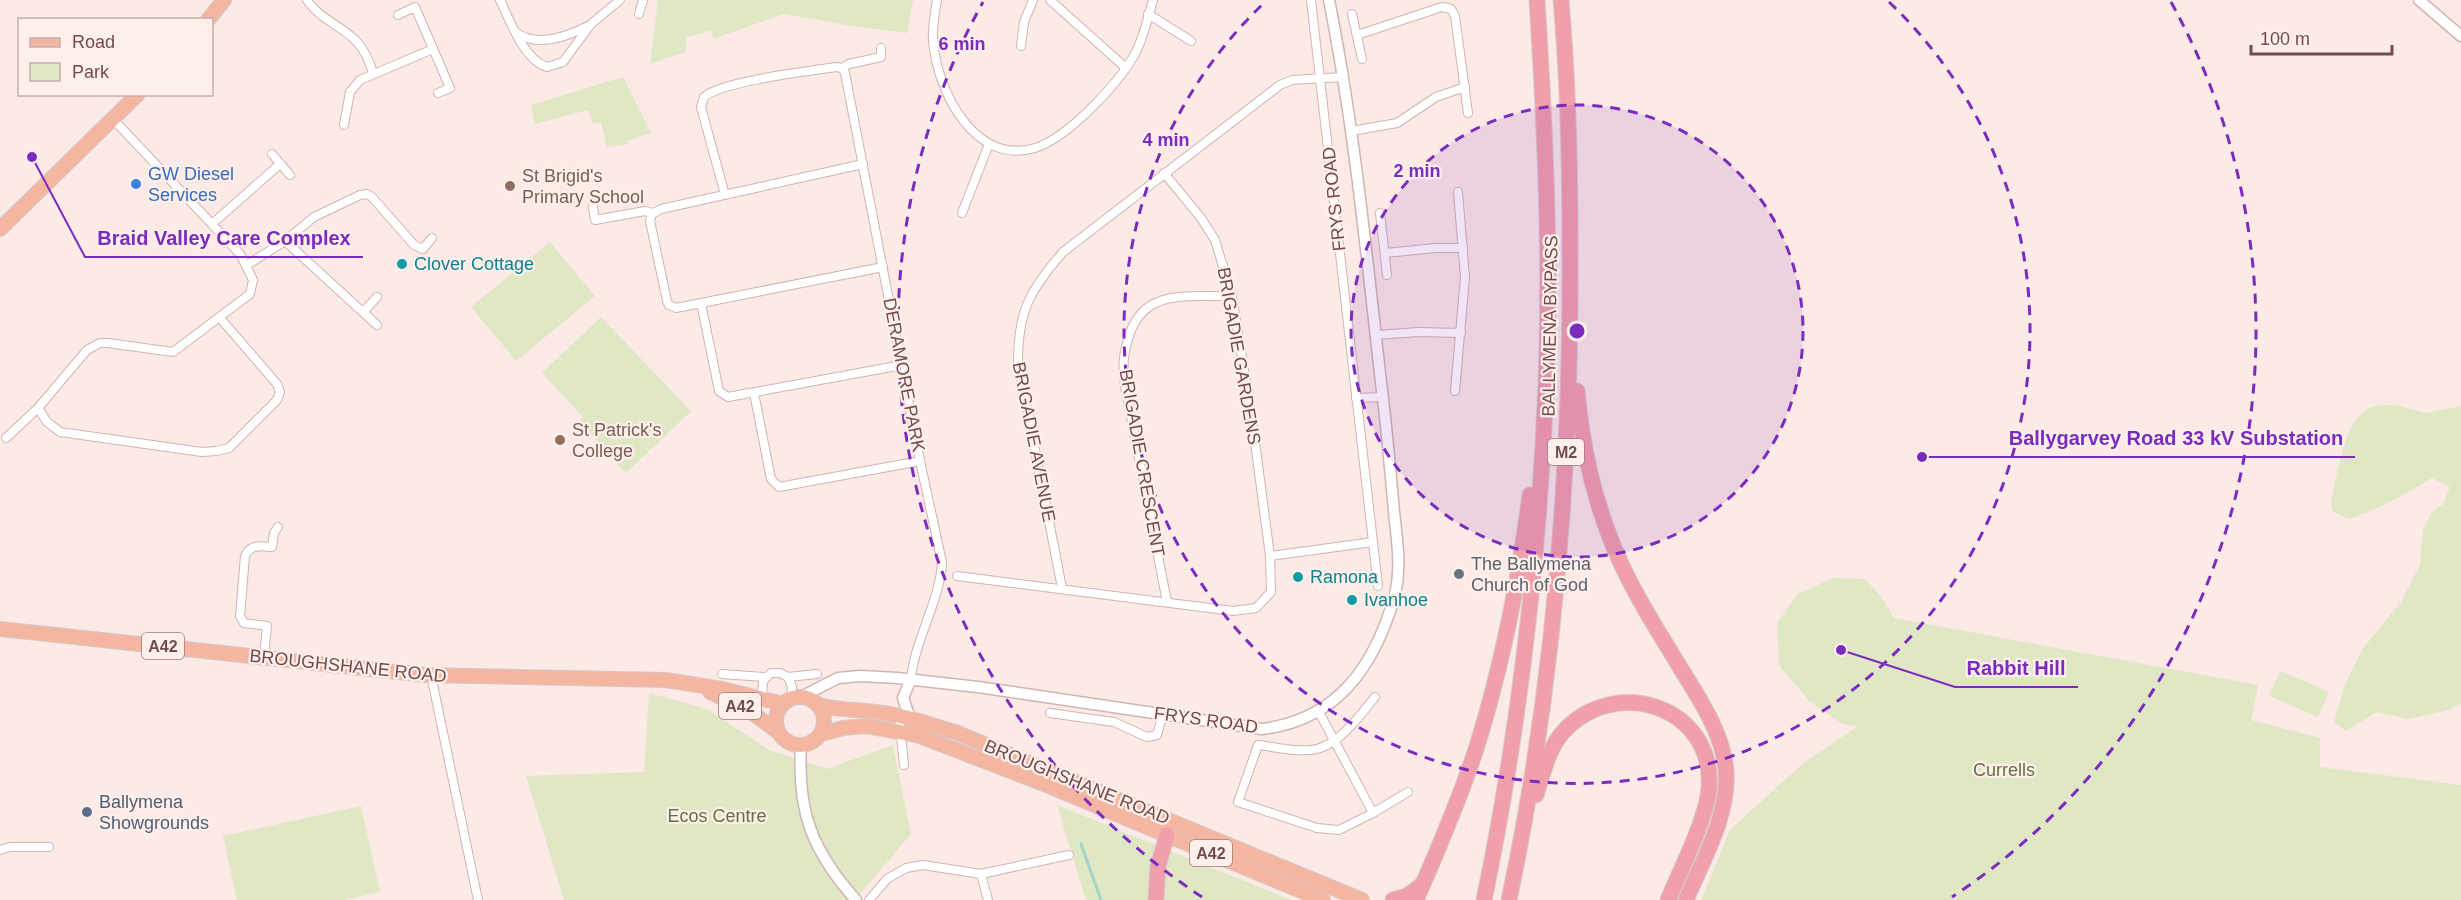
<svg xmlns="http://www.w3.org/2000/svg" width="2461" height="900" font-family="Helvetica,sans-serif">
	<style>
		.green { fill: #e0e7c4 }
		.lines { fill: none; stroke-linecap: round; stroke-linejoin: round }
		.stream { stroke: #a2d4c9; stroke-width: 3 }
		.minor-casing { stroke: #d0b4b2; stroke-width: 10 }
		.tertiary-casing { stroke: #d0b4b2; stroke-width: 13 }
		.primary-casing { stroke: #d5c9ca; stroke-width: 16 }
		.motorway-casing { stroke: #d5c9ca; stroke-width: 17 }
		.minor { stroke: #fff; stroke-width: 8 }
		.tertiary { stroke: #fff; stroke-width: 10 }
		.primary { stroke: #f5b6a1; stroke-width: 14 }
		.motorway { stroke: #f19faa; stroke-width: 15 }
		.ring { fill: none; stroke: #7b2cbf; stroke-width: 3; stroke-dasharray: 10 8 }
		.shop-dot { fill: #3f7fe0; stroke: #feefeb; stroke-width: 2 }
		.education-dot { fill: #8d6e63; stroke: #feefeb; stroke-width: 2 }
		.culture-dot { fill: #0f9aa8; stroke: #feefeb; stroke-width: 2 }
		.worship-dot { fill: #6b7280; stroke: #feefeb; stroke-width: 2 }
		.service-dot { fill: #5c6f8a; stroke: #feefeb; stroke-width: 2 }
		.labels { text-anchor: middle; stroke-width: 4.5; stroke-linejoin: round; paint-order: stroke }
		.shield { fill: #feefeb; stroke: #9c7d7c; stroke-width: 1.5 }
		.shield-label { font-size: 16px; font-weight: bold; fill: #724c4d }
		.shop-label { font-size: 18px; fill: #366cbe; stroke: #feefeb; text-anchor: start }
		.education-label { font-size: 18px; fill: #785e54; stroke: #feefeb; text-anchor: start }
		.street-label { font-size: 18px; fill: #724c4d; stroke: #feefeb }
		.culture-label { font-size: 18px; fill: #0d838f; stroke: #feefeb; text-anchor: start }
		.worship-label { font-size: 18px; fill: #5b616d; stroke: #feefeb; text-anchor: start }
		.park-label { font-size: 18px; fill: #627141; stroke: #feefeb }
		.service-label { font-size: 18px; fill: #4e5e75; stroke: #feefeb; text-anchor: start }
		.centre { fill: #7b2cbf; stroke: #feefeb; stroke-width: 3 }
		.ring-label { font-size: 18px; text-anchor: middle; font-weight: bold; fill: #7b2cbf; stroke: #feefeb; stroke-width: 4.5; stroke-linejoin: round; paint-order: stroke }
		.leader { fill: none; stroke: #7b2cbf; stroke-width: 2 }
		.callout-dot { fill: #7b2cbf; stroke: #feefeb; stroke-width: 2 }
		.callout-label { font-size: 20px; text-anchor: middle; font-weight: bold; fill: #7b2cbf; stroke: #feefeb; stroke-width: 4.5; stroke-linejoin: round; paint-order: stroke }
	</style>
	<rect width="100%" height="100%" fill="#fbeae5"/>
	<g class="green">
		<path d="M658 0H913L907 33 852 26 784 14 713 39 711 30 687 37 685 52 650 64Z"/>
		<path d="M623 77 651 133 627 141 628 144 607 147 601 122 593 124 588 110 535 124 531 105Z"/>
		<path d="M550 242 595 296 516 361 471 307Z"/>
		<path d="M601 317 691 411 626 473 579 421 583 417 542 373Z"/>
		<path d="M2395 405 2426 413 2461 406V703L2450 710 2408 719 2376 712 2346 731 2334 722 2345 685 2362 650 2401 602 2420 565 2423 530 2431 513 2443 504 2450 487 2432 478C2405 495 2379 509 2349 519L2333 512 2331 502C2338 476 2343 417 2372 407 2378 404 2388 406 2395 405Z"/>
		<path d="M1833 578 1865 579 1883 599 1894 618 2258 685 2251 720 2320 738V767L2461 785V900H1701L1730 830 1801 765 1858 726 1843 724 1809 701 1779 665 1777 623 1798 594Z"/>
		<path d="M2280 671 2329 692 2318 717 2269 696Z"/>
		<path d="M649 693 707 709 769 750 827 769 893 745 911 834 855 900H564L526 776 644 772Z"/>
		<path d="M1057 805 1291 900H1086Z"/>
		<path d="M361 806 380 892 344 900H237L223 836Z"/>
	</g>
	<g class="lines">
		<path class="stream" d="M1081 844 1101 900"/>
		<g class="minor-casing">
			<g id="minor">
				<path d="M307 0C321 21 342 25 358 43 365 51 370 63 373 73"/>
				<path d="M500 0C510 21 524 60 547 67L563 62 591 24 620 0"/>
				<path d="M937 0C935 13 932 27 933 41 937 90 974 166 1035 148 1068 138 1120 82 1136 52 1144 36 1148 17 1153 0"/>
				<path d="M1050 0 1126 68"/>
				<path d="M1311 0 1378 586"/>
				<path d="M639 14 643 0"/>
				<path d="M1148 14 1191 41"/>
				<path d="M1352 14 1362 59"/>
				<path d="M398 15 415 7 450 88 438 93"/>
				<path d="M517 33C537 48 569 36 590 25"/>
				<path d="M1357 35 1442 7 1451 9 1455 16 1468 113"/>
				<path d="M1021 46 1024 22 1033 0"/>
				<path d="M842 68 845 73 920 461 942 562C940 601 915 639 911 679"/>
				<path d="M842 68 849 64 881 57V48"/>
				<path d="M344 125 350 92 360 80 433 49"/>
				<path d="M1352 131 1397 123 1436 97 1465 87"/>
				<path d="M272 154 290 175"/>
				<path d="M863 164 661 209 652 214 650 221 667 301 669 305 676 308 883 267"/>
				<path d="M725 195 701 107 704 97C723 81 809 71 837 67L842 68"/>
				<path d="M593 207 595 220 645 211 653 213"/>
				<path d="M962 213 989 144"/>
				<path d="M1380 213 1387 275"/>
				<path d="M212 224 280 164"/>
				<path d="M285 241 377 325"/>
				<path d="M1385 253 1436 248H1463"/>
				<path d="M247 265 285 241 314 217 360 195 367 194 372 197 414 245 423 249 432 238"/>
				<path d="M701 303 719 391 728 397 902 365"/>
				<path d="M363 312 377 297"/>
				<path d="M1376 335 1419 332 1461 333"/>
				<path d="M1455 391 1465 277 1458 192"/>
				<path d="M754 393 771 479 779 487 920 461"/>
				<path d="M1356 398 1382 397"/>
				<path d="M38 408 47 422 60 432 202 452 216 451 229 448 277 400 280 392 277 384 220 318"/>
				<path d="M6 438 38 408 87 350 100 343H108L173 352 250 294 253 280 240 254 113 119"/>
				<path d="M1270 556 1373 542"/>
				<path d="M957 576 1233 611 1256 608 1271 592 1270 556 1252 419 1232 296 1215 240 1201 218 1164 173"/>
				<path d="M1062 588 1018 362C1018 311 1030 290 1063 252L1280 85 1292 80 1344 77"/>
				<path d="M1167 602 1125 386C1120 358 1128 313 1158 302 1179 293 1209 297 1232 296"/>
				<path d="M264 657 267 626 244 623 240 616 245 556C251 544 260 546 272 547L274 533 278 527"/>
				<path d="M722 674 765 677"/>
				<path d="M431 675 478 900"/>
				<path d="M788 677 817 674"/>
				<path d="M762 700 763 681 771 673H780L788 677 792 687 791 699"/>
				<path d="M1319 712 1373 813 1408 792"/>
				<path d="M1050 713 1114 722 1147 737 1157 735 1163 714"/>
				<path d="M899 716 904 765"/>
				<path d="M1373 813 1339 830 1317 828 1238 802 1258 745C1277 747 1302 754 1320 748 1342 741 1361 714 1375 697"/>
				<path d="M0 850 10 847H49"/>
				<path d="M981 874 988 900"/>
				<path d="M869 900 887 879 906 868 923 865 981 874 1069 855"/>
			</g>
		</g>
		<g class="tertiary-casing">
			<g id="tertiary">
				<path d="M2419 0 2461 36"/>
				<path d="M801 697 838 678 860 676 897 678 978 687 1262 729C1337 720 1374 667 1394 598 1402 570 1397 540 1394 512 1391 477 1388 443 1384 408 1368 272 1356 135 1329 0"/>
				<path d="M910 718 903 698 911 679"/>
				<path d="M801 746C797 811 812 851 856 900"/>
			</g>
		</g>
		<g class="primary-casing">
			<g id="primary">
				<path d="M208 20 224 0"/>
				<path d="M0 229 138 94"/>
				<path d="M0 629 426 675 666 680 722 689 783 704"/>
				<path d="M710 692 747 709 778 732"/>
				<circle cx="800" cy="721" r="24"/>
				<path d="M818 705C840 711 861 709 883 713 908 716 931 725 955 732L1362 900"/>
				<path d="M821 734 843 728 866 726 917 735 1044 784 1323 900"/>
			</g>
		</g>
		<g class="motorway-casing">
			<g id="motorway">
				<path d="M1577 391C1583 457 1598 519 1628 578 1643 608 1661 636 1678 664 1698 697 1723 732 1726 771 1729 816 1703 859 1686 900"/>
				<path d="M1536 795C1543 774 1548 749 1563 732 1616 674 1715 707 1709 788 1707 818 1680 871 1668 900"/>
				<path d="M1156 900 1158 866 1167 835"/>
				<path d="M1393 900 1407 896 1423 884"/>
				<path d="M1416 900C1438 850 1460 799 1477 746 1502 666 1519 579 1530 495"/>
				<path d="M1484 900C1519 731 1539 558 1546 386 1551 257 1545 128 1537 0"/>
				<path d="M1509 900C1555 683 1572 462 1570 241 1570 160 1568 80 1561 0"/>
			</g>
		</g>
		<use href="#minor" class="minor"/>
		<use href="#tertiary" class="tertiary"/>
		<use href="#primary" class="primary"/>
		<use href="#motorway" class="motorway"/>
	</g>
	<circle cx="1577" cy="331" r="226" fill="#7b2cbf" fill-opacity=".12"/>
	<g class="ring">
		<circle cx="1577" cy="331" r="226"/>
		<path d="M1889 2A453 453 0 1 1 1265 2"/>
		<path d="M1202 897A679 679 0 0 1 983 2M2171 2A679 679 0 0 1 1952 897"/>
	</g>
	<circle class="shop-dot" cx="136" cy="184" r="6"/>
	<g class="education-dot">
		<circle cx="510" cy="186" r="6"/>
		<circle cx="560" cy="440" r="6"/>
	</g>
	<g class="culture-dot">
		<circle cx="402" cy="264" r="6"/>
		<circle cx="1298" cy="577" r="6"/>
		<circle cx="1352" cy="600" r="6"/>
	</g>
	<circle class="worship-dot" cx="1459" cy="574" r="6"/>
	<circle class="service-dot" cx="87" cy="812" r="6"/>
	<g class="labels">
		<g class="shield">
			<rect x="1548" y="439" width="36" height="26" rx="4.5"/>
			<rect x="142" y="633" width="42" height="26" rx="4.5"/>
			<rect x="719" y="693" width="42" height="26" rx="4.5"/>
			<rect x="1190" y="840" width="42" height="26" rx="4.5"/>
		</g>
		<g class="shield-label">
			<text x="1566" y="458">M2</text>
			<text x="163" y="652">A42</text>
			<text x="740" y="712">A42</text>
			<text x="1211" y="859">A42</text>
		</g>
		<g class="shop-label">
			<text x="148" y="180">GW Diesel<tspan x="148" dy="21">Services</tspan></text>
		</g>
		<g class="education-label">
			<text x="522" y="182">St Brigid's<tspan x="522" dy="21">Primary School</tspan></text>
			<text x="572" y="436">St Patrick's<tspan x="572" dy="21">College</tspan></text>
		</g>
		<g class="street-label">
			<text transform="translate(1334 199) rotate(-96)" y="6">FRYS ROAD</text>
			<text transform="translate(1550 326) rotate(-89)" y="6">BALLYMENA BYPASS</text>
			<text transform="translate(1239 356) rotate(80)" y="6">BRIGADIE GARDENS</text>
			<text transform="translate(904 375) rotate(79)" y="6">DERAMORE PARK</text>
			<text transform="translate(1034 442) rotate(79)" y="6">BRIGADIE AVENUE</text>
			<text transform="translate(1142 463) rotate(80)" y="6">BRIGADIE CRESCENT</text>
			<text transform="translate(348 666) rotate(6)" y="6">BROUGHSHANE ROAD</text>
			<text transform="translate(1206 720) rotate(8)" y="6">FRYS ROAD</text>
			<text transform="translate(1077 782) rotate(22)" y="6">BROUGHSHANE ROAD</text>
		</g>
		<g class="culture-label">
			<text x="414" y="270">Clover Cottage</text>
			<text x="1310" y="583">Ramona</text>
			<text x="1364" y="606">Ivanhoe</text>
		</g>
		<g class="worship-label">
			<text x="1471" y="570">The Ballymena<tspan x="1471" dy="21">Church of God</tspan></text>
		</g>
		<g class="park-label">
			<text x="2004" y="776">Currells</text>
			<text x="717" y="822">Ecos Centre</text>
		</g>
		<g class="service-label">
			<text x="99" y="808">Ballymena<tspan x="99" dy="21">Showgrounds</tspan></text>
		</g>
	</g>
	<circle cx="1577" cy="331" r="9" class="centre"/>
	<g class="ring-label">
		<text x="962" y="50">6 min</text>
		<text x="1166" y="146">4 min</text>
		<text x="1417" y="177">2 min</text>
	</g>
	<path class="leader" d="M32 157L85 257H363M1922 457L1996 457H2355M1841 650L1955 687H2078"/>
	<g class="callout-dot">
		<circle cx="32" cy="157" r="6"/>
		<circle cx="1922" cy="457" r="6"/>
		<circle cx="1841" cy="650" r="6"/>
	</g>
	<g class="callout-label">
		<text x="224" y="245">Braid Valley Care Complex</text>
		<text x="2176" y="445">Ballygarvey Road 33 kV Substation</text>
		<text x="2016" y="675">Rabbit Hill</text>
	</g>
	<rect x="18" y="18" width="195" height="78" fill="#feefeb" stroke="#c6aeac" stroke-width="1.5"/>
	<rect x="30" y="38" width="30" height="9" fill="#f5b6a1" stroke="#c6aeac" stroke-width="1.5"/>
	<text x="72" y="48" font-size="18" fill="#724c4d">Road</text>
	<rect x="30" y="63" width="30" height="18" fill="#e0e7c4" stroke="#c6aeac" stroke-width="1.5"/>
	<text x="72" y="78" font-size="18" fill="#724c4d">Park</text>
	<path d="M2251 45v9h141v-9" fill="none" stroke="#724c4d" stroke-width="3"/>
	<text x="2260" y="45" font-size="18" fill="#724c4d" stroke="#feefeb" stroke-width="4.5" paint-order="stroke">100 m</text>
</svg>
